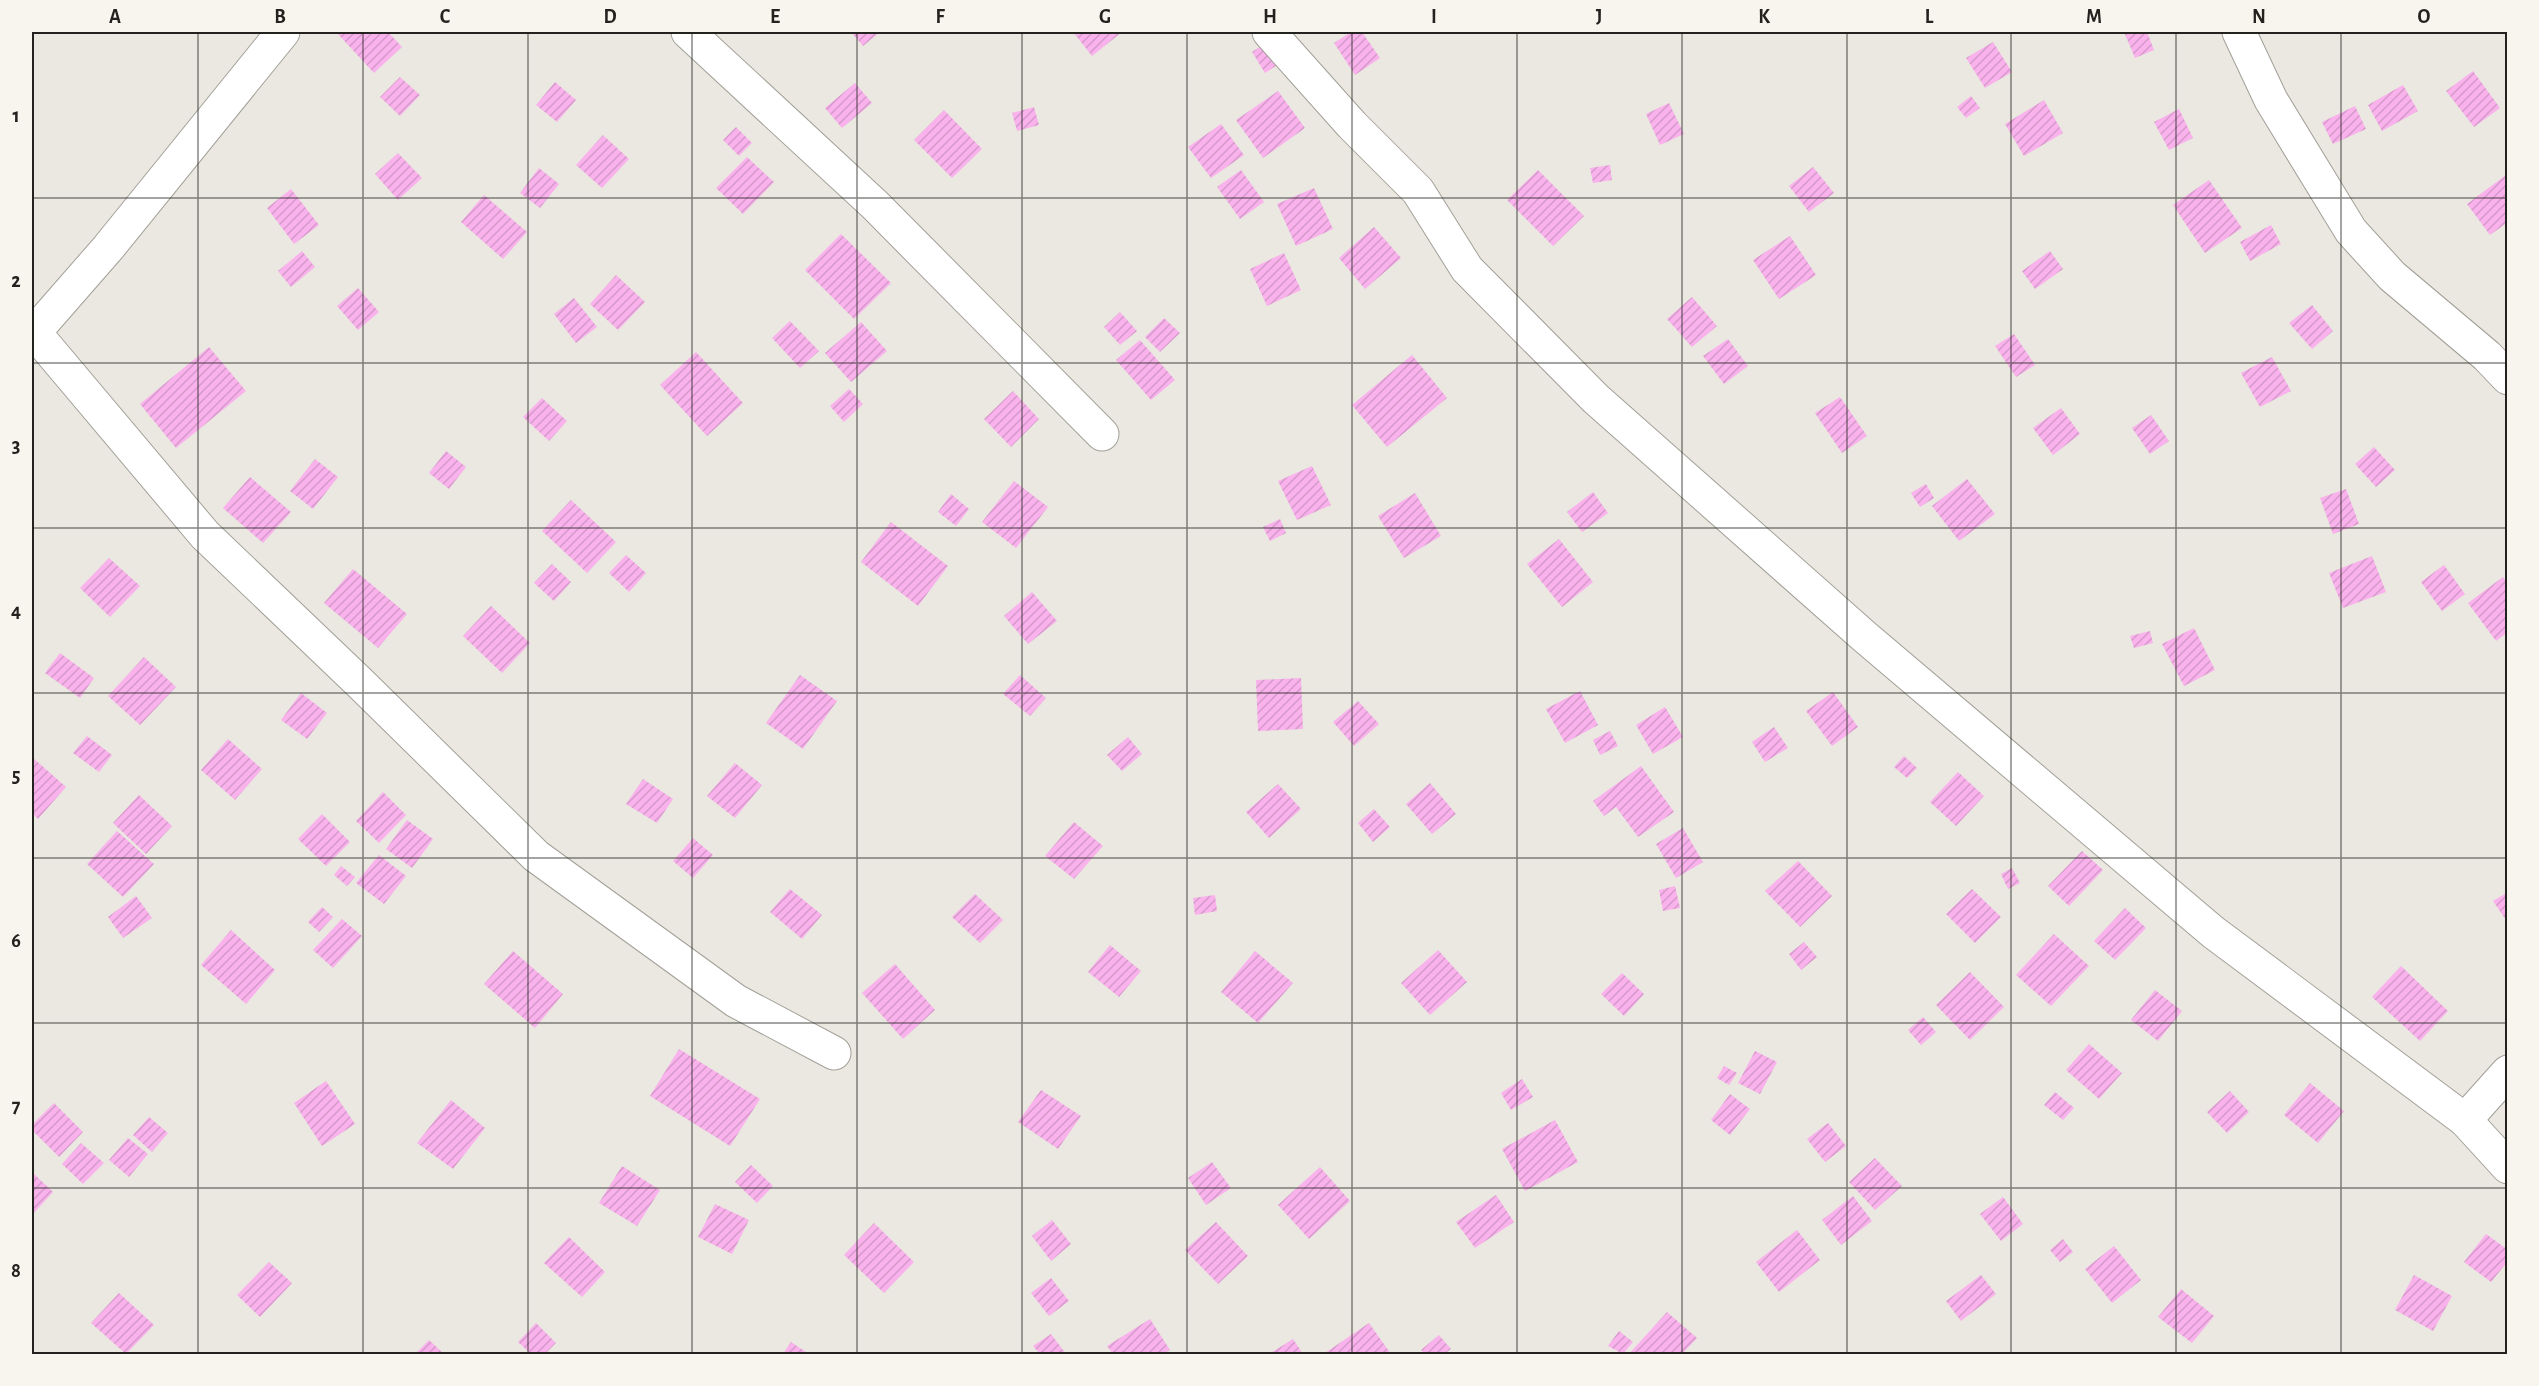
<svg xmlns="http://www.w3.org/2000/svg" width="2539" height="1386" font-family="'Alegreya Sans',sans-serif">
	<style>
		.building { fill: url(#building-hatch) }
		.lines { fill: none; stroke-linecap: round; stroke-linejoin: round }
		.minor-casing { stroke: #a2a098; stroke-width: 35 }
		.minor { stroke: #fff; stroke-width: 33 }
		.grid { fill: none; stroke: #23221f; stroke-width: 1.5; stroke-opacity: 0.55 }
		.neatline { fill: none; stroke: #23221f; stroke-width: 2 }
		.grid-label { font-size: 20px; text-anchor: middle; font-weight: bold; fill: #23221f }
	</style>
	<defs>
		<pattern id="building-hatch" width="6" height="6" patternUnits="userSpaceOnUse" patternTransform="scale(1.5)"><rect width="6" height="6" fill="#f9b2ec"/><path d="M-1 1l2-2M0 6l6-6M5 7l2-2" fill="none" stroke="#d599ca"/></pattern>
	</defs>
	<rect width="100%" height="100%" fill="#eae8e0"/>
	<g class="building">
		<path d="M339 32H388L402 47 374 73 337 33Z"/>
		<path d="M851 32H880L863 46Z"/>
		<path d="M1073 32H1122L1092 56Z"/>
		<path d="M1351 32H1362L1380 58 1355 75 1334 43Z"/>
		<path d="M2124 32H2147L2154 50 2135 58Z"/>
		<path d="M1269 41 1282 62 1265 73 1252 52Z"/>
		<path d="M1993 42 2012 72 1985 88 1966 58Z"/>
		<path d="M2473 71 2500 108 2474 127 2446 91Z"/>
		<path d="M400 77 420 95 400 116 380 97Z"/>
		<path d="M555 82 576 100 557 122 536 105Z"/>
		<path d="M855 83 872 103 842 128 825 108Z"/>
		<path d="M2403 85 2418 111 2382 131 2368 105Z"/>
		<path d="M1278 91 1305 128 1263 158 1236 120Z"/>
		<path d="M1971 96 1980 108 1966 118 1957 107Z"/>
		<path d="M2044 100 2063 133 2024 156 2005 124Z"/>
		<path d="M1669 103 1684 134 1660 145 1646 114Z"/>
		<path d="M2355 106 2366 129 2333 144 2322 122Z"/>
		<path d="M1034 107 1039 125 1017 131 1012 113Z"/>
		<path d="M2179 109 2193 138 2169 150 2154 122Z"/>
		<path d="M944 110 982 149 952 178 914 140Z"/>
		<path d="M1221 124 1244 155 1211 178 1188 147Z"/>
		<path d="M736 127 752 143 739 156 723 140Z"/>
		<path d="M603 135 629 159 602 188 576 165Z"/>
		<path d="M398 153 422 178 398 200 375 174Z"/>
		<path d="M747 157 774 182 743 214 716 188Z"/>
		<path d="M1610 165 1612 180 1593 183 1590 168Z"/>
		<path d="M1813 167 1834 193 1809 212 1789 186Z"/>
		<path d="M539 168 559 184 540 208 520 193Z"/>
		<path d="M1241 170 1264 202 1240 219 1217 187Z"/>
		<path d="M1538 170 1584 216 1553 246 1507 200Z"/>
		<path d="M2506 175 2508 222 2490 235 2467 204Z"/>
		<path d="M2209 180 2242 228 2205 253 2173 205Z"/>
		<path d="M1314 188 1333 229 1296 246 1277 204Z"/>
		<path d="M291 189 319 225 294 244 267 208Z"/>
		<path d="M484 195 527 232 503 259 461 222Z"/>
		<path d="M2271 225 2281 244 2250 261 2240 242Z"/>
		<path d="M1374 227 1401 258 1365 289 1339 258Z"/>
		<path d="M841 234 891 283 854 319 805 270Z"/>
		<path d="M1790 236 1816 275 1779 299 1753 260Z"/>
		<path d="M302 251 315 267 291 287 278 271Z"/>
		<path d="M2050 251 2063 269 2035 289 2022 271Z"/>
		<path d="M1284 253 1301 290 1267 306 1250 269Z"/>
		<path d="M616 275 645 302 618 330 590 304Z"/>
		<path d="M358 288 379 312 358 330 337 306Z"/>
		<path d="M1692 297 1717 326 1692 347 1667 319Z"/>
		<path d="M574 298 597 327 576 343 554 314Z"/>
		<path d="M2312 305 2333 331 2312 349 2289 323Z"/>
		<path d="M1120 312 1137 331 1120 345 1104 327Z"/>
		<path d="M1164 318 1180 333 1160 352 1145 337Z"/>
		<path d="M790 321 819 351 800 368 772 338Z"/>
		<path d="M861 322 887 351 851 382 825 353Z"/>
		<path d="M2014 334 2035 365 2016 377 1995 346Z"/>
		<path d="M1728 339 1748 366 1724 384 1703 356Z"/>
		<path d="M1140 340 1175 380 1151 400 1116 360Z"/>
		<path d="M209 347 246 391 176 448 140 404Z"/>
		<path d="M696 352 743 403 707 436 660 385Z"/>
		<path d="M1412 355 1447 398 1387 447 1352 405Z"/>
		<path d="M2272 357 2291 391 2260 407 2241 373Z"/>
		<path d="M849 389 863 404 844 422 830 406Z"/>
		<path d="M1013 391 1039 419 1011 447 984 419Z"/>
		<path d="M1840 397 1867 436 1842 453 1815 413Z"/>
		<path d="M542 398 567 421 549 441 523 417Z"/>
		<path d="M2061 408 2080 434 2053 455 2033 428Z"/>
		<path d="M2151 415 2169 441 2150 454 2132 428Z"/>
		<path d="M2374 447 2395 470 2376 487 2355 464Z"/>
		<path d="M446 451 466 467 449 489 429 473Z"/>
		<path d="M315 459 338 477 313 509 290 491Z"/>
		<path d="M1312 466 1331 505 1297 520 1278 481Z"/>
		<path d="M250 477 291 512 263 543 223 508Z"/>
		<path d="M1967 479 1995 514 1959 541 1932 506Z"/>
		<path d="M1014 481 1048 507 1016 548 982 522Z"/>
		<path d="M1926 484 1934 498 1920 507 1911 493Z"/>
		<path d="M2346 489 2359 524 2333 534 2320 498Z"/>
		<path d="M1593 492 1608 513 1582 532 1567 512Z"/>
		<path d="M1415 493 1441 536 1404 558 1378 516Z"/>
		<path d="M951 494 969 509 956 526 938 512Z"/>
		<path d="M571 500 616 542 587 573 542 531Z"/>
		<path d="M1280 519 1286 533 1270 541 1263 527Z"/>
		<path d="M891 522 948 566 918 606 861 562Z"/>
		<path d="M1559 539 1593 582 1562 607 1527 564Z"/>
		<path d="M626 555 646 573 629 592 609 573Z"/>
		<path d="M2372 556 2386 592 2343 608 2329 573Z"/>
		<path d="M109 558 140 586 110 617 80 588Z"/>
		<path d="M552 564 571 582 554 601 534 583Z"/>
		<path d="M2444 565 2465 594 2442 611 2421 582Z"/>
		<path d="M353 569 407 614 378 648 324 603Z"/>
		<path d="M2503 577 2508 584V632L2496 641 2468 603Z"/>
		<path d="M1032 592 1057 621 1028 644 1004 616Z"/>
		<path d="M491 606 530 643 502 673 463 636Z"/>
		<path d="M2194 628 2215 670 2184 686 2162 644Z"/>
		<path d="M2150 631 2153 643 2134 648 2130 636Z"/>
		<path d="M60 653 94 678 80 698 45 673Z"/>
		<path d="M144 657 176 687 140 725 108 696Z"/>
		<path d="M800 675 837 701 803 749 766 723Z"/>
		<path d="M1020 675 1046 698 1030 716 1003 694Z"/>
		<path d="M1301 678 1303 729 1258 731 1256 680Z"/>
		<path d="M1580 691 1598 725 1565 743 1546 709Z"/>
		<path d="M1833 692 1858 727 1832 746 1806 711Z"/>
		<path d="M301 693 327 713 307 739 281 720Z"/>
		<path d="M1358 701 1379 724 1354 746 1333 722Z"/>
		<path d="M1665 707 1683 737 1653 754 1636 725Z"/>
		<path d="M1774 727 1788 748 1765 762 1752 742Z"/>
		<path d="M1610 731 1618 746 1600 755 1593 740Z"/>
		<path d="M87 736 112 755 99 772 73 753Z"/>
		<path d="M1128 737 1142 754 1122 771 1107 755Z"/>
		<path d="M228 739 262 769 235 800 201 770Z"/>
		<path d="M1904 756 1917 768 1907 778 1894 767Z"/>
		<path d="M32 757 66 787 38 819 32 813Z"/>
		<path d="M735 763 762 785 735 818 707 796Z"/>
		<path d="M1641 766 1674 812 1638 837 1616 807 1604 816 1593 801Z"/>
		<path d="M1958 772 1984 796 1956 826 1930 802Z"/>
		<path d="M643 779 673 799 657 823 626 804Z"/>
		<path d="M1430 783 1456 814 1432 834 1406 804Z"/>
		<path d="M1278 784 1301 809 1269 838 1246 812Z"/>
		<path d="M383 792 406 815 379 843 356 821Z"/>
		<path d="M139 795 172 826 146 854 113 823Z"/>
		<path d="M1374 809 1390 827 1373 842 1358 823Z"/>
		<path d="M322 814 350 842 326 866 298 839Z"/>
		<path d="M407 820 433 839 412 868 386 849Z"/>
		<path d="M1074 822 1103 846 1074 879 1045 856Z"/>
		<path d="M1683 828 1703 862 1676 878 1656 844Z"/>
		<path d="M117 831 154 864 123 897 87 864Z"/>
		<path d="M693 838 713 855 693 878 673 861Z"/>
		<path d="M2082 851 2103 870 2069 906 2048 886Z"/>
		<path d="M379 855 406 876 384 904 356 883Z"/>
		<path d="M1798 861 1832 896 1800 927 1765 891Z"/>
		<path d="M341 866 355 877 347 886 334 875Z"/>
		<path d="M2012 868 2020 883 2008 889 2001 874Z"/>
		<path d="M1675 886 1680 908 1663 911 1659 890Z"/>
		<path d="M790 889 822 915 802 939 770 912Z"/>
		<path d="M1972 889 2001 917 1975 943 1946 914Z"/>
		<path d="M2508 892V923L2493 901Z"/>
		<path d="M975 894 1003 920 980 943 952 917Z"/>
		<path d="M1215 895 1217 911 1195 915 1193 898Z"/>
		<path d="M136 896 152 918 123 938 108 917Z"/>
		<path d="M322 907 333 917 319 932 308 922Z"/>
		<path d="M2125 908 2146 928 2115 960 2094 941Z"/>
		<path d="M342 919 362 936 333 968 313 950Z"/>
		<path d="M231 930 275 970 246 1004 201 965Z"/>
		<path d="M2054 934 2089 966 2051 1006 2016 975Z"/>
		<path d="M1804 942 1817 957 1801 970 1789 954Z"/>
		<path d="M1110 945 1141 971 1119 997 1088 972Z"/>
		<path d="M1438 950 1467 982 1430 1015 1401 983Z"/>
		<path d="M513 951 563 994 535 1028 484 984Z"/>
		<path d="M1255 951 1293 983 1258 1023 1221 992Z"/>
		<path d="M895 964 935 1010 903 1039 862 993Z"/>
		<path d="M2401 966 2448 1011 2420 1041 2372 997Z"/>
		<path d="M1970 972 2004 1007 1970 1040 1936 1005Z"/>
		<path d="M1622 973 1644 994 1624 1016 1601 994Z"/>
		<path d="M2155 990 2182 1011 2158 1041 2131 1020Z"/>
		<path d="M1923 1017 1936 1032 1921 1045 1908 1030Z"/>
		<path d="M2089 1044 2122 1073 2099 1099 2066 1070Z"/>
		<path d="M679 1049 760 1099 730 1146 650 1096Z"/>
		<path d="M1755 1051 1777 1062 1760 1094 1738 1083Z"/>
		<path d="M1724 1066 1737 1073 1729 1085 1717 1078Z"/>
		<path d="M1522 1079 1533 1097 1511 1110 1501 1093Z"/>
		<path d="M326 1081 355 1124 322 1146 294 1103Z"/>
		<path d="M2310 1083 2344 1111 2318 1143 2284 1115Z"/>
		<path d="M1041 1090 1081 1116 1058 1149 1018 1122Z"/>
		<path d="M2230 1091 2249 1112 2227 1133 2207 1112Z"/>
		<path d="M2055 1092 2074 1108 2063 1120 2044 1105Z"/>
		<path d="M1730 1094 1750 1109 1730 1135 1711 1120Z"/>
		<path d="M451 1100 485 1128 453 1169 417 1143Z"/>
		<path d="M54 1103 83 1132 59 1157 32 1130V1125Z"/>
		<path d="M149 1117 168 1133 152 1152 133 1135Z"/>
		<path d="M1555 1120 1578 1162 1525 1191 1502 1149Z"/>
		<path d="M1828 1123 1846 1146 1825 1162 1807 1139Z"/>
		<path d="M128 1138 148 1154 129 1177 109 1160Z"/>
		<path d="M81 1143 104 1163 83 1184 62 1164Z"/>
		<path d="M1875 1158 1902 1186 1875 1210 1849 1182Z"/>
		<path d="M1212 1162 1231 1188 1206 1205 1188 1178Z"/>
		<path d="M751 1165 773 1186 757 1203 735 1182Z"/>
		<path d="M622 1166 660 1190 637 1226 599 1203Z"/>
		<path d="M1320 1167 1350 1201 1309 1239 1278 1205Z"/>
		<path d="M32 1172 53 1192 32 1215Z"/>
		<path d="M1496 1195 1514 1222 1475 1248 1456 1222Z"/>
		<path d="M1853 1196 1872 1221 1841 1245 1822 1220Z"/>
		<path d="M2003 1197 2023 1224 2001 1241 1980 1214Z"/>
		<path d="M715 1204 749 1220 732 1254 698 1237Z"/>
		<path d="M1052 1220 1071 1244 1051 1261 1032 1236Z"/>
		<path d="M1216 1222 1248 1256 1218 1284 1185 1250Z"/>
		<path d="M874 1223 914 1262 884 1293 844 1255Z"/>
		<path d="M1797 1230 1820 1260 1779 1292 1756 1262Z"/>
		<path d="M2486 1234 2508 1250V1261L2491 1282 2464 1262Z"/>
		<path d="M569 1237 605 1272 582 1297 544 1263Z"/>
		<path d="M2063 1239 2073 1252 2060 1262 2050 1250Z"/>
		<path d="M2114 1246 2141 1280 2112 1303 2085 1269Z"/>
		<path d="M269 1262 292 1283 260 1317 237 1295Z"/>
		<path d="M1981 1275 1996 1294 1961 1321 1946 1301Z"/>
		<path d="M2414 1275 2452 1296 2433 1331 2395 1310Z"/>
		<path d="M1051 1278 1069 1301 1049 1316 1031 1293Z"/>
		<path d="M2181 1289 2214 1316 2192 1343 2158 1317Z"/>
		<path d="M119 1293 154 1325 126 1354 91 1323Z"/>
		<path d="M1667 1312 1697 1338 1682 1354H1629Z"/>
		<path d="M1150 1319 1170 1350 1163 1354H1113L1107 1346Z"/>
		<path d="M536 1323 556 1343 545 1354H531L518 1342Z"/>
		<path d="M1369 1323 1391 1354H1327L1325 1353Z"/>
		<path d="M1619 1331 1633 1342 1623 1354 1608 1346Z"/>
		<path d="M1051 1334 1066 1354H1040L1033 1346Z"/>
		<path d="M1439 1335 1451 1349 1444 1354H1425L1421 1350Z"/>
		<path d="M1293 1339 1303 1354H1269Z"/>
		<path d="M429 1340 444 1354H415Z"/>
		<path d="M791 1342 809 1354H783Z"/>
	</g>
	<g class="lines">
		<g class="minor-casing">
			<g id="minor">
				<path d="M688 32 875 205 1102 434"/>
				<path d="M1269 32 1352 125 1418 191 1467 269 1596 399 1865 637 2213 932 2465 1120 2508 1167"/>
				<path d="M2239 32 2271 100 2351 231 2392 276 2487 356 2508 378"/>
				<path d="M34 332 205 535 359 682 536 856 736 1001 834 1053"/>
				<path d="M32 335 108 248 283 32"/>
				<path d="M2465 1120 2508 1072"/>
			</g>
		</g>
		<use href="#minor" class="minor"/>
	</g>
	<path class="grid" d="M198 32V1354M363 32V1354M528 32V1354M692 32V1354M857 32V1354M1022 32V1354M1187 32V1354M1352 32V1354M1517 32V1354M1682 32V1354M1847 32V1354M2011 32V1354M2176 32V1354M2341 32V1354M32 198H2508M32 363H2508M32 528H2508M32 693H2508M32 858H2508M32 1023H2508M32 1188H2508"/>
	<rect width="2539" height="1386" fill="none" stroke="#f7f5ed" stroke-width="66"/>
	<rect x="33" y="33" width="2473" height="1320" class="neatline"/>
	<g class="grid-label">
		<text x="115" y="23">A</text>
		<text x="280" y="23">B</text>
		<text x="445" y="23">C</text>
		<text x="610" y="23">D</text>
		<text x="775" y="23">E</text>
		<text x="940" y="23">F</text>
		<text x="1105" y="23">G</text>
		<text x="1270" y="23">H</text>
		<text x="1434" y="23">I</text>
		<text x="1599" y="23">J</text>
		<text x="1764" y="23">K</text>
		<text x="1929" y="23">L</text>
		<text x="2094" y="23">M</text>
		<text x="2259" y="23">N</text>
		<text x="2424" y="23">O</text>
		<text x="16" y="122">1</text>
		<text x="16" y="287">2</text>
		<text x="16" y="452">3</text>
		<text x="16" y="617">4</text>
		<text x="16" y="782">5</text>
		<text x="16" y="947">6</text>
		<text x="16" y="1112">7</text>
		<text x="16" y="1277">8</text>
	</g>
</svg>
